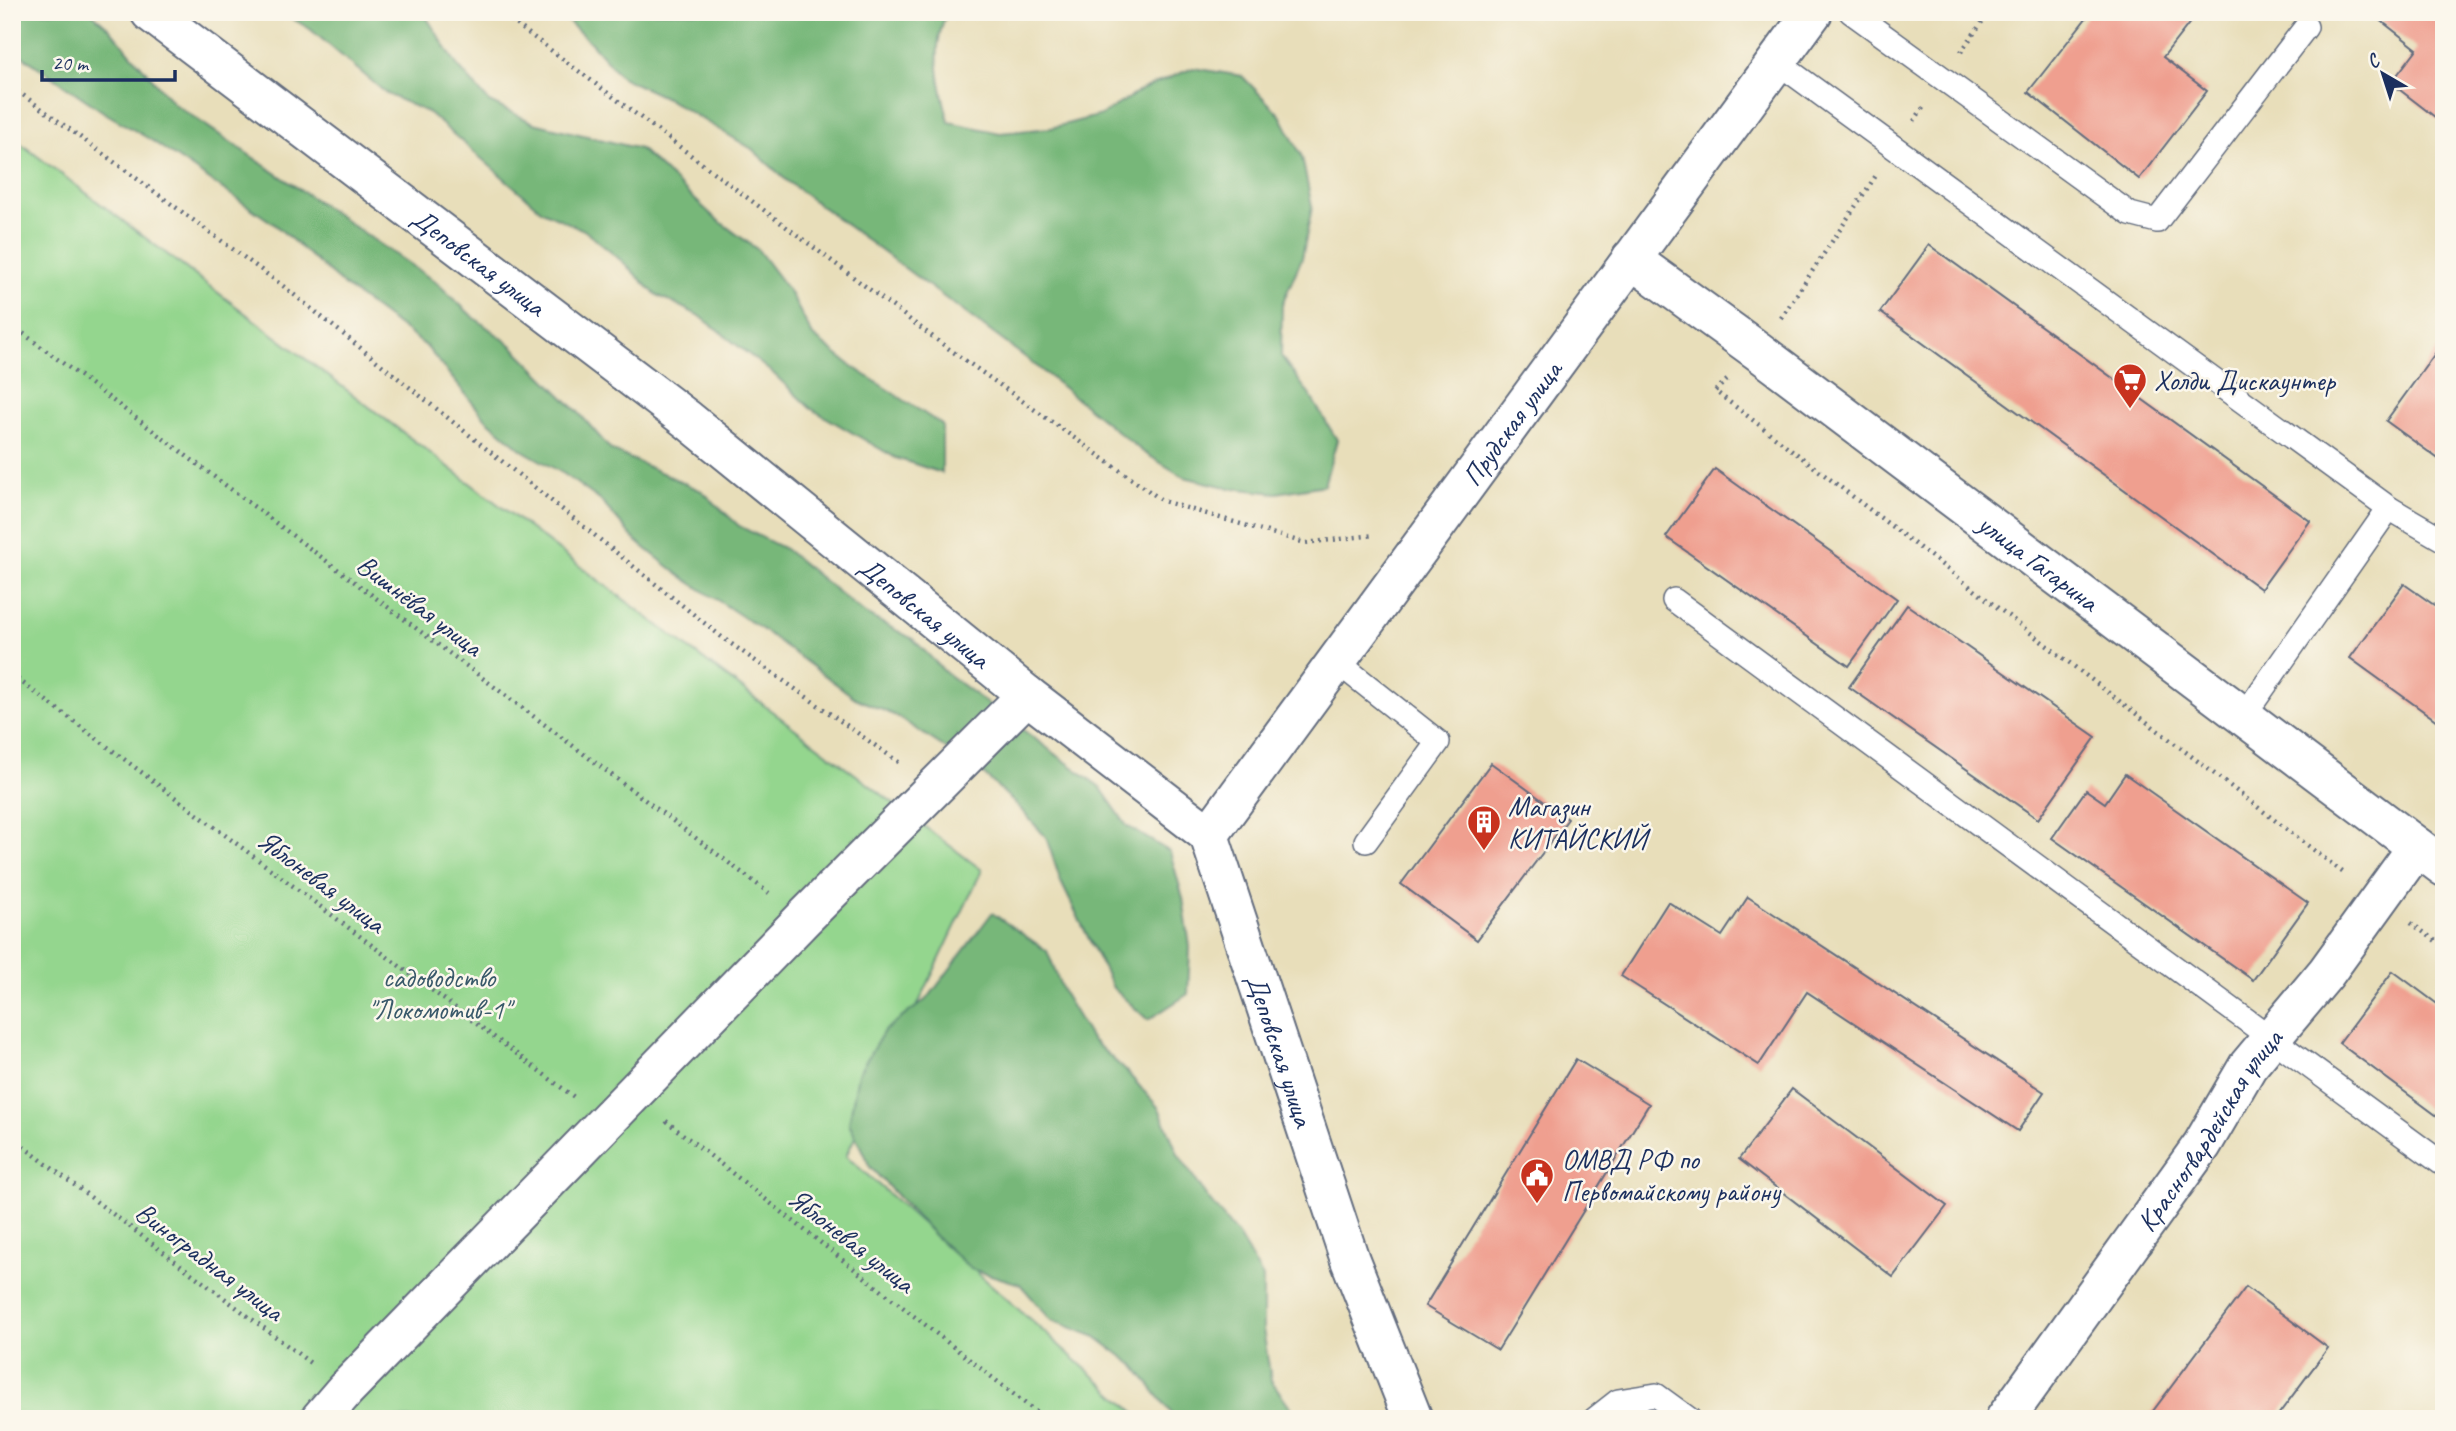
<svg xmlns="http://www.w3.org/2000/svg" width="2456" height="1431" font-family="Caveat,sans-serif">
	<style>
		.green { fill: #94d68e; stroke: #588276; stroke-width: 2 }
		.forest { fill: #77b779; stroke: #49736c; stroke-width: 2 }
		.building { fill: #ef9f8f }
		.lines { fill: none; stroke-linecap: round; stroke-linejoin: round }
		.service-casing { stroke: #636c7e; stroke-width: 26 }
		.minor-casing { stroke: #636c7e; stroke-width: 42 }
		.tertiary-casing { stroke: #636c7e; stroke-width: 42 }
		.path { stroke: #636c7e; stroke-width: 4.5; stroke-dasharray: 2 5; stroke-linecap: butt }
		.service { stroke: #fff; stroke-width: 23 }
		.minor { stroke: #fff; stroke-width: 38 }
		.tertiary { stroke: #fff; stroke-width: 38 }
		.labels { text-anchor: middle; stroke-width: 5; stroke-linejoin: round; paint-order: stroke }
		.street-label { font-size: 28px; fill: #1b2f5e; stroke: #fbf7ec }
		.poi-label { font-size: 28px; fill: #1b2f5e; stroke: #fbf7ec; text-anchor: start }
		.park-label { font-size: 28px; fill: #39596a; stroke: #fbf7ec }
	</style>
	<rect width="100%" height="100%" fill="#fbf7ec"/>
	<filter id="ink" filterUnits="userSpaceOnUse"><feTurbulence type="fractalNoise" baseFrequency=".0143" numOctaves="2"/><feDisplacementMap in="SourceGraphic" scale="14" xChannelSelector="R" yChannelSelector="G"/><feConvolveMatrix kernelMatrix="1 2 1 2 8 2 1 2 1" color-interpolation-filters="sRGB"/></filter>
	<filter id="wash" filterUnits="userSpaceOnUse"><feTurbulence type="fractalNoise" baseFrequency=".00686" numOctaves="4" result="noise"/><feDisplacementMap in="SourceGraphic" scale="28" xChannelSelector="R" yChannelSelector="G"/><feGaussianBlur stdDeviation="1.57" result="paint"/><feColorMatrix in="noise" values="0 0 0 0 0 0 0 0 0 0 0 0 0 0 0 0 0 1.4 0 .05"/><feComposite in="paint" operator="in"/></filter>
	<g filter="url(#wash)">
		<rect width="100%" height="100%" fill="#e8deba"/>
		<path class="green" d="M12 137 982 870 846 1156 1142 1419H12Z"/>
		<g class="forest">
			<path d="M12 12H90L109 28 173 103 437 283 472 316 511 345 579 413 611 450 702 491 739 526 785 549 865 614 913 639 946 673 1100 787 1127 826 1170 852 1183 898 1190 947 1188 994 1148 1020 1113 988 1061 882 1046 837 1014 802 979 770 896 716 855 698 763 630 679 575 635 540 601 501 564 474 522 450 486 419 426 346 346 287 274 224 151 140 105 113 12 49Z"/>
			<path d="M281 12H423L457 65 489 102 534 123 640 149 715 218 758 250 789 291 813 336 853 367 942 425V473L896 458 810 408 775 375 700 316 655 294 623 262 584 230 542 211 429 113 387 94 310 29Z"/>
			<path d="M558 12H947C930 50 939 83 949 122L1000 133 1051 128 1101 115 1145 88 1193 68 1242 76 1280 115 1302 157 1312 207 1302 258 1282 304 1281 356 1311 397 1337 440 1324 485 1277 493 1230 488 1184 477 1143 452 1029 360 787 181 752 149 666 98 621 77 591 43Z"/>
			<path d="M992 913 1047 951 1064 994 1091 1039 1126 1071 1159 1108 1178 1154 1207 1197 1239 1237 1263 1278V1329L1271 1380 1299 1419H1176L1135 1366 1096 1337 1051 1320 1020 1284 971 1269 936 1237 870 1167 849 1123 858 1074 884 1031 928 998Z"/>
		</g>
		<g id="blocks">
			<g class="building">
				<path d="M2091 12H2198L2163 57 2207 91 2139 179 2028 92Z"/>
				<path d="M2370 12H2444V124L2391 83 2417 49Z"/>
				<path d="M1929 245 2310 521 2261 589 1880 312Z"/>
				<path d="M2444 341V463L2386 421Z"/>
				<path d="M1715 469 1897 599 1849 666 1666 537Z"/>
				<path d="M2404 584 2444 612V726L2350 658Z"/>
				<path d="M1907 605 2096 737 2038 819 1849 687Z"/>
				<path d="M1491 763 1568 819 1477 940 1401 884Z"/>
				<path d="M2125 774 2308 903 2253 980 2052 838 2086 790 2105 803Z"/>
				<path d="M1748 897 2044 1092 2018 1131 1807 992 1759 1065 1621 976 1668 902 1722 936Z"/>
				<path d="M2393 971 2444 1009V1121L2339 1043Z"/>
				<path d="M1576 1059 1649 1104 1498 1350 1425 1306Z"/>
				<path d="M1792 1089 1947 1206 1893 1277 1739 1159Z"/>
				<path d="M2246 1287 2328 1348 2275 1419H2147Z"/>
			</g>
		</g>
	</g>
	<g filter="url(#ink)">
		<use href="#blocks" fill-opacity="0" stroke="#636c7e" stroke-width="2"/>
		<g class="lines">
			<g class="service-casing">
				<g id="service">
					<path d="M1851 12 2130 214 2157 221 2306 27"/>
					<path d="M1777 62 2389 508 2444 540"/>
					<path d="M1674 600 2444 1165"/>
					<path d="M1336 661 1438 742 1366 841"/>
					<path d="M2243 717 2389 508"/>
					<path d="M1595 1419 1618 1401 1656 1395 1689 1419"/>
				</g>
			</g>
			<g class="minor-casing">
				<g id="minor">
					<path id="s1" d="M1631 259 1758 351 2444 867"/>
					<path d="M320 1419 345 1390 803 919 1027 695"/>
					<path id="s2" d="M2005 1419 2202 1145 2248 1066 2326 973 2417 847"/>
				</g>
			</g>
			<g class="tertiary-casing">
				<g id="tertiary">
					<path id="s3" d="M150 12 688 420 1027 695 1209 835 1350 1260 1413 1419"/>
					<path id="s4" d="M1209 835 1813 12"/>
				</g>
			</g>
			<g class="path">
				<path d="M500 12 945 346 1163 501 1305 543 1375 535"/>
				<path d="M1961 52 1989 12"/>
				<path d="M12 87 283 286 723 638 900 763"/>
				<path d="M1914 121 1925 105"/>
				<path d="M1781 318 1877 174"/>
				<path d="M12 325 769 893"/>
				<path d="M1727 380 1715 391 2345 874"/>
				<path d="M12 675 574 1097"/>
				<path d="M2411 923 2444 947"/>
				<path d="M666 1121 1045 1419"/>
				<path d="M12 1138 313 1365"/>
			</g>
			<use href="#service" class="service"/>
			<use href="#minor" class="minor"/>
			<use href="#tertiary" class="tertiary"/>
		</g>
	</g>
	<defs>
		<g id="supermarket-pin" transform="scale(1.75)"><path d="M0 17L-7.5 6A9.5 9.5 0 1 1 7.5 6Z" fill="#c8321e" stroke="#fbf7ec"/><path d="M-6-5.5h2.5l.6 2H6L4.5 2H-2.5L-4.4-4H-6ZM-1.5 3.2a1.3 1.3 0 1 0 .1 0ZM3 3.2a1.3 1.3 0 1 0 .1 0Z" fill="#fff"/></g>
		<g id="building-pin" transform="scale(1.75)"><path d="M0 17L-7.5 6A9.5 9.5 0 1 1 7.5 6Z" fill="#c8321e" stroke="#fbf7ec"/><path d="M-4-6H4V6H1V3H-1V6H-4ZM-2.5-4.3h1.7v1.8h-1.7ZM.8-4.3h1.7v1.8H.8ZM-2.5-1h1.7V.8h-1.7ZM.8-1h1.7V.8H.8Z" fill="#fff"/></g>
		<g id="civic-pin" transform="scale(1.75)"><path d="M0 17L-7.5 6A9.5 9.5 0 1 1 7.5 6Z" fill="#c8321e" stroke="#fbf7ec"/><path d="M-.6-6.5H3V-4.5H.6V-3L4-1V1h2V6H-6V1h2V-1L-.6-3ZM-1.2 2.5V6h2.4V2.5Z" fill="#fff"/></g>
	</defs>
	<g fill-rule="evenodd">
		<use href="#supermarket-pin" x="2130" y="380"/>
		<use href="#building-pin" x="1484" y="822"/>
		<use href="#civic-pin" x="1537" y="1175"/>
	</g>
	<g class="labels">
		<g class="street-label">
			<text dy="10" stroke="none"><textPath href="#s3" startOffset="413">Деповская улица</textPath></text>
			<text dy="10" stroke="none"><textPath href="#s4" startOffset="511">Прудская улица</textPath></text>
			<text dy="10" stroke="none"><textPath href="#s1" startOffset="508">улица Гагарина</textPath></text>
			<text transform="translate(420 605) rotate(37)" y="10">Вишнёвая улица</text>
			<text dy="10" stroke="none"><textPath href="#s3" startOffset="980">Деповская улица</textPath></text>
			<text transform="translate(322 881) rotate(37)" y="10">Яблоневая улица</text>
			<text dy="10" stroke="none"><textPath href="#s3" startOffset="1568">Деповская улица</textPath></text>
			<text dy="10" stroke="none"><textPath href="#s2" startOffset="354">Красногвардейская улица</textPath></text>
			<text transform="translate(852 1240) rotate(38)" y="10">Яблоневая улица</text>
			<text transform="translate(210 1261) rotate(37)" y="10">Виноградная улица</text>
		</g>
		<g class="poi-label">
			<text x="2154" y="390">Холди Дискаунтер</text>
			<text x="1508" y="816">Магазин<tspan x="1508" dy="32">КИТАЙСКИЙ</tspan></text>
			<text x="1562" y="1169">ОМВД РФ по<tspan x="1562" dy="32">Первомайскому району</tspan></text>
		</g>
		<g class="park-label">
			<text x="439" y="987">садоводство<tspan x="439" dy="32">"Локомотив-1"</tspan></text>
		</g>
	</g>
	<rect width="2456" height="1431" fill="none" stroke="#fbf7ec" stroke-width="42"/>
	<g transform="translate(2383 74) rotate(321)" stroke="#fbf7ec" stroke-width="5" paint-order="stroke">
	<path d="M0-5L12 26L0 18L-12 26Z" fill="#1b2f5e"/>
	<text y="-10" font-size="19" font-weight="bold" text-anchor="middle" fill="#1b2f5e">С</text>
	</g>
	<path d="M42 70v10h133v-10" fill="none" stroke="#1b2f5e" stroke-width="3.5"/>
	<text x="52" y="70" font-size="21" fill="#1b2f5e" stroke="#fbf7ec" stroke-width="5" paint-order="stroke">20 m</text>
</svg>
